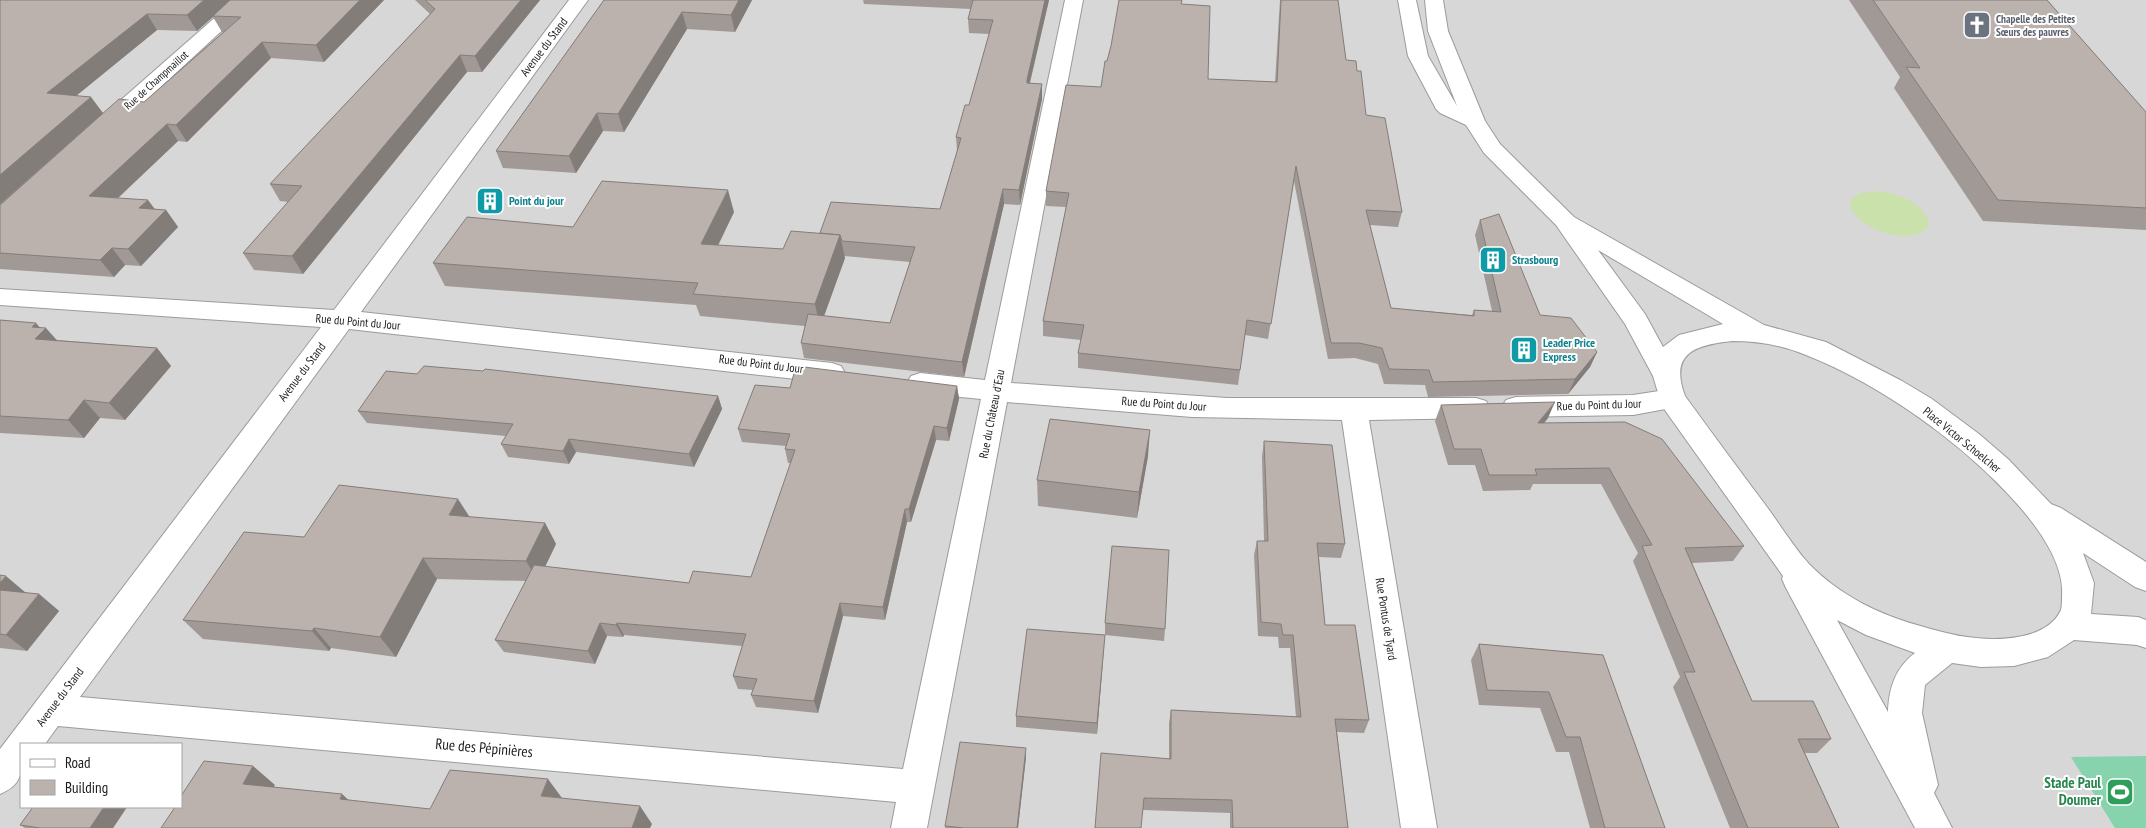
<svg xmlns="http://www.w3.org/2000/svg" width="2146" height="828" font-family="'PT Sans Narrow',sans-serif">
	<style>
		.residential { fill: #d8d7d7; fill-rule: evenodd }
		.grass { fill: #cbe1ab }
		.pitch { fill: #86d3ae }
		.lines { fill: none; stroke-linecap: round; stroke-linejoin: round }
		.minor-casing { stroke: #9b9b9b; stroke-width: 2 }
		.tertiary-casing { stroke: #9b9b9b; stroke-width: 2 }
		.minor { fill: #fff; fill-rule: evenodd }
		.tertiary { fill: #fff; fill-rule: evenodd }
		.wall { fill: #a19996; fill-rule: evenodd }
		.shaded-wall { fill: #837d7a }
		.building { fill: #bbb2ae; stroke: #837d7a }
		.labels { text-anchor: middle; stroke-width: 4; stroke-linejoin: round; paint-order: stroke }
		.far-worship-label { font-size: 11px; font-weight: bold; fill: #5b616d; stroke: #fff; text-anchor: start }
		.far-street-label { font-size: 11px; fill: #1a1a1a; stroke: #fff }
		.street-label { font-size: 12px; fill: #1a1a1a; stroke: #fff }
		.culture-label { font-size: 12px; font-weight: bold; fill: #0d838f; stroke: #fff; text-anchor: start }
		.near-street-label { font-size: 15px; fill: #1a1a1a; stroke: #fff }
		.near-leisure-label { font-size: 15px; font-weight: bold; fill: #27864d; stroke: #fff; text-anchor: end }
	</style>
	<rect width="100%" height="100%" fill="#ebe7e1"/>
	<path class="residential" d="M0 0H2146V828H0ZM21 744H181V807H21Z"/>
	<path class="grass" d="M1871 191C1894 192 1920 199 1929 222L1928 228C1894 257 1812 199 1871 191Z"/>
	<path class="pitch" d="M2146 756V828H2115L2071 757Z"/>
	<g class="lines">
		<g class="minor-casing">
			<g id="minor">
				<path d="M235 0H255L113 131 105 132 97 131 94 126 97 121Z"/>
				<path d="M569 0H588L361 312 832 363 841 366 845 373 841 380 832 383 349 329 80 697 903 769 981 399 920 393 911 390 907 383 911 376 920 373 985 380 1065 0H1083L1011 383 1227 398H1476L1486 401 1490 408 1486 415 1476 418 1369 420 1437 828H1401L1342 420 1192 417 1007 402 927 828H891L896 802 58 726 45 744H21C21 769 26 783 0 794V749L321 327 0 305V289L334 310Z"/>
				<path d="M1672 389 1682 392 1686 399 1682 406 1633 415 1516 417 1506 414 1502 407 1506 400 1516 397 1633 395Z"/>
			</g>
		</g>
		<g class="tertiary-casing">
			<path id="tertiary" d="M1398 0H1416L1428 56 1457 106 1428 31 1425 0H1443L1448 31 1485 121 1500 144 1574 217 1764 325 1826 342 1902 381 1932 399 1979 434 2008 459 2051 504 2061 508 2146 562V591L2135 587 2083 553 2094 583 2091 614 2138 617 2146 620V648L2137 645 2074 640 2048 657 2014 666 1981 667 1952 663 1925 685 1922 713 1938 785 1934 793 1952 828H1915L1786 588 1782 579 1783 576 1662 406 1653 376 1625 324 1556 225 1484 153 1466 125 1440 113 1436 109 1408 56ZM1598 250 1723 324 1679 335 1663 347 1645 314ZM1732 341C1758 341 1782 345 1806 355 1844 370 1881 391 1914 414 1962 447 2067 533 2062 596 2062 600 2062 606 2061 610 2050 634 2017 639 1994 639 1970 639 1947 634 1924 627 1882 616 1840 596 1809 564 1792 545 1779 523 1764 503 1737 467 1711 432 1685 396 1669 353 1695 345 1732 341ZM1837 620 1866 635 1915 653C1895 668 1889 688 1888 712Z"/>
		</g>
		<use href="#minor" class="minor"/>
		<use href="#tertiary" class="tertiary"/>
	</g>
	<g class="wall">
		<path d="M0 0H384L324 62 271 58 187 142 178 141 118 198 155 209 166 210 178 227 141 266 125 265 114 277 0 269ZM213 17 222 32H223L144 102 103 113 77 95 157 30 197 31Z"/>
		<path d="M415 0H540L482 72H467L303 274 254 270 243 253 288 202 280 201 270 184 430 14Z"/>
		<path d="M604 0H752L735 32 687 29 624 132 603 131 576 173 503 168 496 151Z"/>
		<path d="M863 0H1049L1030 83 1042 84V99L1020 205 1004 204 964 377 804 358 801 343 805 326 700 316 696 305 445 286 433 263 573 227 734 212 718 246 783 249 820 233 940 209 957 151 956 137 969 105 989 34 969 33 968 19 971 9 864 4ZM844 256 910 262 890 323 824 316 845 258Z"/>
		<path d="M1280 0H1338L1346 60 1357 71 1366 115 1402 212 1398 227 1370 225 1391 308 1472 315 1474 310 1492 311 1475 235 1480 220 1540 315 1597 352 1590 367 1568 394 1428 397 1425 385 1384 384 1378 364 1355 358 1328 359 1294 181 1268 339 1245 335 1238 385 1078 368V353L1081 340 1043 336V321L1066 207 1046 206V191L1101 87 1111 46 1182 4 1208 79 1275 82Z"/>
		<path d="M1849 0H2047L2146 112V230L1983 221 1894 88 1900 77Z"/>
		<path d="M0 320 40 328 57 340 157 348 171 366 125 420 100 418 84 438 0 433Z"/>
		<path d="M417 374 718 396 722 409 694 467 576 452 569 464 508 457 501 444 506 436 367 423 358 411Z"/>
		<path d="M957 386 959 399 949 441 936 440 911 522H907L885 620 843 616 818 713 756 707 751 695 753 690 738 689 733 676 742 646 624 635 623 637 607 636 595 664 504 652 495 640 526 581 437 579 396 657 331 648 329 651 203 639 183 620 304 537 470 517 545 523 556 544 545 567 689 583 751 577 791 463H788L785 449 786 446 742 442 738 429 790 388Z"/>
		<path d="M1441 405 1548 418 1544 423 1744 546 1733 561 1692 563 1752 701 1831 739 1817 753H1805L1839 828H1730L1673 687 1680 677 1633 561 1638 553 1601 484H1533L1530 490 1483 491 1475 465H1448L1435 421Z"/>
		<path d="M1264 441 1345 544 1341 558 1319 557 1325 625 1369 720 1364 733 1337 732 1348 828H1230V813L1143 810 1095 828 1169 759V723L1171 710 1296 717 1290 648H1279L1278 637 1258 636 1254 555 1257 541H1264L1262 456Z"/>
		<path d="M1148 456 1137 518 1038 506 1037 480Z"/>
		<path d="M0 575 26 593 39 594 59 611 27 651 0 648Z"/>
		<path d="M1105 623 1165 629 1164 641 1105 635Z"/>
		<path d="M1479 644 1603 655 1665 828H1590L1569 752H1556L1540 708 1479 705 1471 660Z"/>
		<path d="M1104 647 1097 734 1016 727V716Z"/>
		<path d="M1026 757 1018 828H945V826Z"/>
		<path d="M33 807H127L113 828H25L20 825Z"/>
	</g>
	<g class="shaded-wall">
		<path d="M204 0H232L197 31 187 15Z"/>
		<path d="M360 0H384L324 62 316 45Z"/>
		<path d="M521 0H540L482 72 475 56Z"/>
		<path d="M739 0H752L735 32 731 15Z"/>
		<path d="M1045 0H1049L1027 94V80Z"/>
		<path d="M682 12 687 29 624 132 618 114Z"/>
		<path d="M147 14 157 30 60 109 47 93Z"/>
		<path d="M262 42 271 58 187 142 176 125Z"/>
		<path d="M460 55 467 72 303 274 292 256Z"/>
		<path d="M1042 84V99L1020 205 1019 190Z"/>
		<path d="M91 97 103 113 0 204V175Z"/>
		<path d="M597 113 603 131 576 173 569 156Z"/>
		<path d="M167 124 178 141 102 213 89 196Z"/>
		<path d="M1003 189 1004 204 964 377 962 362Z"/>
		<path d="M728 190 734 212 707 267 701 244Z"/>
		<path d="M148 200 160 216 166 210 178 227 141 266 128 249 139 208Z"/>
		<path d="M840 235 845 258 820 327 815 304Z"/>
		<path d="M112 248 125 265 114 277 100 260Z"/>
		<path d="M36 323 43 331 46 328 62 346 35 339 32 327Z"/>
		<path d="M157 348 171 366 125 420 109 403Z"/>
		<path d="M1597 352 1590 367 1568 394 1575 379Z"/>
		<path d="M957 386 959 399 949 441 947 428Z"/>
		<path d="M718 396 722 409 694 467 689 454Z"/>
		<path d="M84 400 100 418 84 438 68 420Z"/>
		<path d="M1555 402 1548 418 1531 439 1538 423Z"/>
		<path d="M934 426 936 440 911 522 909 509Z"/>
		<path d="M1150 430 1148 456 1137 518 1139 492Z"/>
		<path d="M569 439 576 452 569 464 563 451Z"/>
		<path d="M458 499 471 519 449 515Z"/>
		<path d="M905 509 907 522 885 620 883 607Z"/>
		<path d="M545 523 556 544 538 581 526 561Z"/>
		<path d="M423 558 437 579 396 657 380 637Z"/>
		<path d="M6 576 26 593 0 595V583Z"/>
		<path d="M39 594 59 611 27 651 6 635Z"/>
		<path d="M840 603 843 616 818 713 814 701Z"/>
		<path d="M600 623 607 636 595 664 588 651Z"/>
		<path d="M617 623 624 635 623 637 616 625Z"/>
		<path d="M314 628 331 648 329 651 312 631Z"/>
		<path d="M1105 635 1104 647 1097 734V723Z"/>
		<path d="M1026 748V757L1018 828H1017Z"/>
		<path d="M253 766 275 785 265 802 243 784Z"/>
		<path d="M548 779 562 798 541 796Z"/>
		<path d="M342 794 362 812 340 799Z"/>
		<path d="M640 806 652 824 650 828H632Z"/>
		<path d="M104 807H127L113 828H90Z"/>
	</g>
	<g class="building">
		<path d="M0 0H204L187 15 147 14 47 93 91 97 0 175Z"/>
		<path d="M230 0H360L316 45 262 42 176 125 167 124 89 196 148 200 139 208 166 210 128 249 112 248 100 260 0 253V205L119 99 144 102 241 17 213 16Z"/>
		<path d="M425 0H521L475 56 460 55 292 256 243 253 302 186 270 184 435 9Z"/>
		<path d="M604 0H739L731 15 682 12 618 114 597 113 569 156 496 151Z"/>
		<path d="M973 0H1045L1027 80V83L1042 84 1019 190 1003 189 962 362 801 343 808 314 890 323 915 247 842 241 840 235 820 233 831 202 940 209 961 138 956 137 965 105H969L993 20 968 19Z"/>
		<path d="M1119 0H1182L1181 4 1210 6 1208 79 1277 82 1281 0H1338L1346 60 1356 61 1357 71H1361L1366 115 1385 118 1402 212 1366 210 1391 308 1474 316V310L1501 312 1480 220 1499 214 1540 315 1571 318 1597 352 1575 379 1433 382 1429 370 1389 369 1382 348 1359 343H1331L1296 166 1271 324 1247 320 1240 370 1078 353 1084 325 1043 321 1069 193 1046 191 1066 85 1101 87 1105 61H1107L1111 46Z"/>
		<path d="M1873 0H2047L2146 112V208L1998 200 1906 67 1920 68Z"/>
		<path d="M602 181 728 190 701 244 783 249 791 231 840 235 815 304 693 294 698 283 433 263 467 217 573 227Z"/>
		<path d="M0 320 36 323 32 327 46 328 35 339 157 348 109 403 84 400 68 420 0 416Z"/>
		<path d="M424 366 483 371 485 369 718 396 689 454 569 439 563 451 501 444 513 424 358 411 386 371 417 374Z"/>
		<path d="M796 366 957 386 947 428 934 426 909 509H905L883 607 840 603 814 701 751 695 757 679 733 676 746 634 617 623 616 625 600 623 588 651 495 640 534 565 689 583 693 571 751 577 795 450 785 449 790 434 738 429 755 385 790 388Z"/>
		<path d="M1555 402 1538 423 1625 422 1662 439 1744 546 1685 548 1752 701H1813L1831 739H1798L1839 828H1748L1684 672H1695L1642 546 1652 545 1609 468 1535 469 1537 475H1489L1481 449H1454L1441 405Z"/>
		<path d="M1050 419 1150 430 1139 492 1037 480Z"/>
		<path d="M1264 441 1332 445 1345 544 1317 543 1325 625H1355L1369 720 1335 719 1348 828H1233L1232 800 1144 798 1141 828H1095L1101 753 1171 759V710L1301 717 1293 635H1283L1281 624 1261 622 1257 541H1268Z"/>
		<path d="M339 485 458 499 449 515 545 523 526 561 423 558 380 637 314 628 312 631 183 620 244 532 304 537Z"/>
		<path d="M1112 546 1169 550 1165 629 1105 623Z"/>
		<path d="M0 575 6 576 0 583Z"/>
		<path d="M0 590 39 594 6 635 0 634Z"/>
		<path d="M1027 629 1105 635 1097 723 1016 716Z"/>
		<path d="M1479 644 1603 655 1665 828H1605L1580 737H1566L1549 692 1487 690Z"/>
		<path d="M960 742 1026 748 1017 828H964L945 826Z"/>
		<path d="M204 761 253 766 243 784 342 794 340 799 430 809 450 770 548 779 541 796 640 806 632 828H161L175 807H181V796Z"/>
		<path d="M33 807H104L90 828H40L20 825Z"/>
	</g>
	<defs>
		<g id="church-square" transform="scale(1.4375)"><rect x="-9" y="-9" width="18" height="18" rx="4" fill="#6b7280" stroke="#fff"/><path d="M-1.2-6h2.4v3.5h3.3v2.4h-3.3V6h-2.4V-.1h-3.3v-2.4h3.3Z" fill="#fff"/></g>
		<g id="building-square" transform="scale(1.4375)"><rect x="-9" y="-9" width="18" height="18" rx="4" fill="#0f9aa8" stroke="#fff"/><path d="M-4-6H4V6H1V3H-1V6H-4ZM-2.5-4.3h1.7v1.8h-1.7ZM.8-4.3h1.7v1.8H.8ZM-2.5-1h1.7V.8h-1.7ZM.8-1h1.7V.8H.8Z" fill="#fff"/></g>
		<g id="stadium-square" transform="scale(1.4375)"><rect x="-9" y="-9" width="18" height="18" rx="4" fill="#2e9e5b" stroke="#fff"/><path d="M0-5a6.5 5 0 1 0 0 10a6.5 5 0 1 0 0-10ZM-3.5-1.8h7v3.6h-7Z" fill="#fff"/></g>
	</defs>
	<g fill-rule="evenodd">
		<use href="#church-square" x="1977" y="25"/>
		<use href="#building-square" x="490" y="201"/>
		<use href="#building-square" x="1493" y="260"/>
		<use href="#building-square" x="1524" y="350"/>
		<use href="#stadium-square" x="2120" y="792"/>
	</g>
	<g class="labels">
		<g class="far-worship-label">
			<text x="1996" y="23">Chapelle des Petites<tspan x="1996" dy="13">Sœurs des pauvres</tspan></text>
		</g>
		<g class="far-street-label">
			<text transform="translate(156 80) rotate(-42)" y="4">Rue de Champmaillot</text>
		</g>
		<g class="street-label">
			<text transform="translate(544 47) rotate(-53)" y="4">Avenue du Stand</text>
			<text transform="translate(358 322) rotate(5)" y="4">Rue du Point du Jour</text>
			<text transform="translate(761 364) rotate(7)" y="4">Rue du Point du Jour</text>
			<text transform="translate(302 372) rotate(-53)" y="4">Avenue du Stand</text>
			<text transform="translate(1164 404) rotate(4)" y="4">Rue du Point du Jour</text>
			<text transform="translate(1599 405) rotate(-2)" y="4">Rue du Point du Jour</text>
			<text transform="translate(992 414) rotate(-79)" y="4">Rue du Château d'Eau</text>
			<text transform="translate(1962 440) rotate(39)" y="4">Place Victor Schoelcher</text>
			<text transform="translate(1386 619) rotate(81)" y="4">Rue Pontus de Tyard</text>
			<text transform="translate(60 697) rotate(-53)" y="4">Avenue du Stand</text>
		</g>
		<g class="culture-label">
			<text x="509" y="205">Point du jour</text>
			<text x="1512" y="264">Strasbourg</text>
			<text x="1543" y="347">Leader Price<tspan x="1543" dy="14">Express</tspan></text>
		</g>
		<g class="near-street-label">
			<text transform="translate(484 748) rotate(5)" y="5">Rue des Pépinières</text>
		</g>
		<g class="near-leisure-label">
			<text x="2101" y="788">Stade Paul<tspan x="2101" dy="17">Doumer</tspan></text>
		</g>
	</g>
	<rect x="20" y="743" width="162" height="65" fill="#ffffff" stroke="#a3a3a3"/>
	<rect x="30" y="759" width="25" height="8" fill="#ffffff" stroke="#a3a3a3"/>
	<text x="65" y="768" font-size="15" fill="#1a1a1a">Road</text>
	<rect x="30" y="780" width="25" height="15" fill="#bbb2ae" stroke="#a3a3a3"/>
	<text x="65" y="793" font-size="15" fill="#1a1a1a">Building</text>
</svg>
